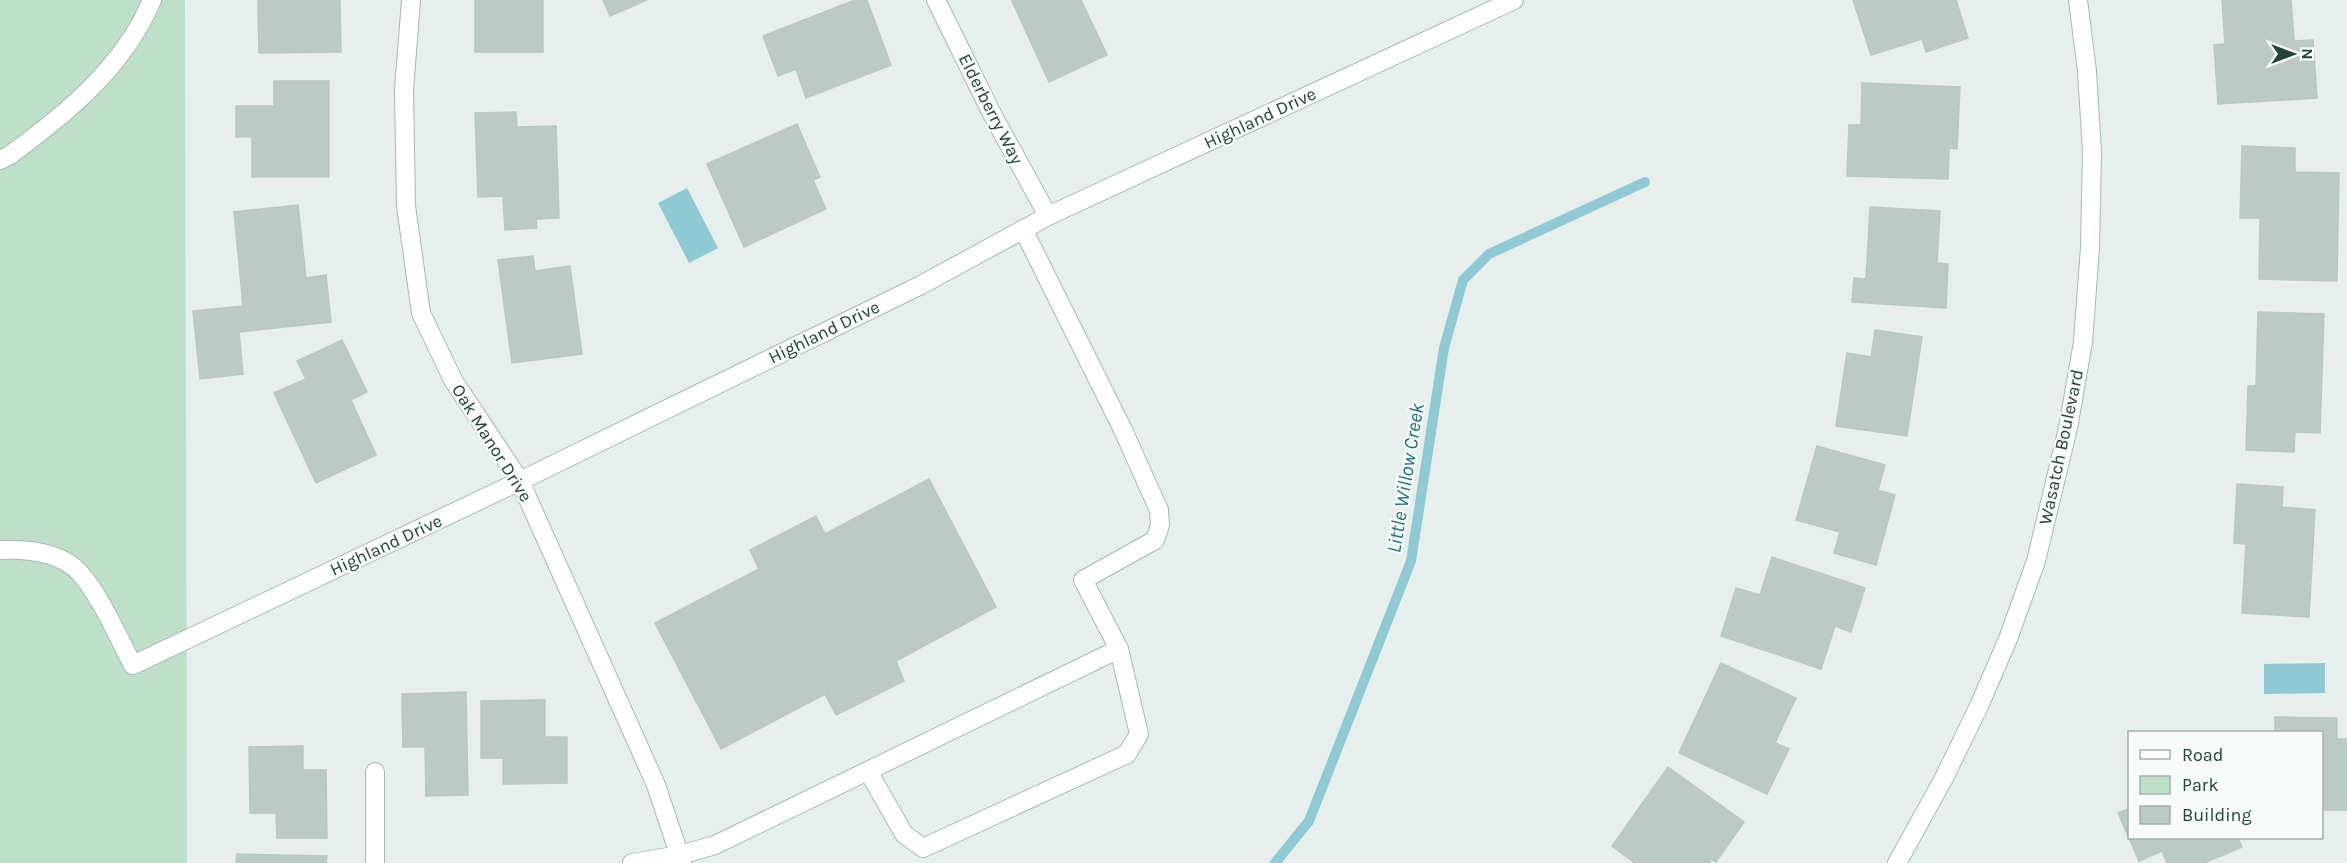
<svg xmlns="http://www.w3.org/2000/svg" width="2347" height="863" font-family="Karla,sans-serif">
	<style>
		.green { fill: #bfe0c8 }
		.water { fill: #8ec9d4 }
		.lines { fill: none; stroke-linecap: round; stroke-linejoin: round }
		.stream { stroke: #8ec9d4; stroke-width: 10 }
		.building { fill: #bbcac4; stroke: #b8c9c2; stroke-width: 1.5 }
		.lane-casing { stroke: #a8b8b2; stroke-width: 20 }
		.street-casing { stroke: #a8b8b2; stroke-width: 20 }
		.secondary-casing { stroke: #a4bbb3; stroke-width: 20 }
		.lane { stroke: #fff; stroke-width: 18 }
		.street { stroke: #fff; stroke-width: 18 }
		.secondary { stroke: #fff; stroke-width: 18 }
		.labels { text-anchor: middle; stroke-width: 4.5; stroke-linejoin: round; paint-order: stroke }
		.street-label { font-size: 18px; fill: #24423a; stroke: #f7fbf9 }
		.water-label { font-size: 20px; font-style: italic; fill: #1c6f80; stroke: #f7fbf9 }
	</style>
	<rect width="100%" height="100%" fill="#e6efeb"/>
	<path class="green" d="M0 0H185L187 863H0Z"/>
	<g class="water">
		<path d="M687 188 718 248 689 263 658 203Z"/>
		<path d="M2325 663V693L2264 694V664Z"/>
	</g>
	<g class="lines">
		<path class="stream" d="M1275 863 1309 821 1411 561 1444 348 1463 280 1489 254 1645 182"/>
	</g>
	<g class="building">
		<path d="M258 0H340L341 52 259 53Z"/>
		<rect x="475" y="0" width="68" height="52"/>
		<path d="M603 0H647L610 16Z"/>
		<path d="M855 0H867L891 65 806 98 796 69 778 76 763 36Z"/>
		<path d="M1015 0H1081L1107 55 1049 82 1012 1Z"/>
		<path d="M1853 0H1956L1968 38 1926 52 1922 39 1871 55Z"/>
		<path d="M2222 0H2291L2294 41 2313 40 2317 98 2218 104 2214 45 2225 44Z"/>
		<path d="M274 81H329V177H252V137H236V106H274Z"/>
		<path d="M1862 83 1960 87 1957 149 1949 148 1948 179 1847 176 1849 125H1861Z"/>
		<path d="M516 112 517 127 556 126 559 218 536 219 537 228 505 230 503 196 478 197 475 113Z"/>
		<path d="M797 124 820 177 813 180 826 209 744 247 707 164Z"/>
		<path d="M2242 146 2295 148V172L2339 173 2337 281 2259 279 2260 218H2240Z"/>
		<path d="M298 205 306 278 326 275 331 322 239 332 243 374 200 379 193 311 243 306 234 212Z"/>
		<path d="M1870 207 1940 211 1937 263 1948 264 1946 308 1852 302 1854 278 1866 279Z"/>
		<path d="M533 256 535 271 570 266 582 354 512 363 498 260Z"/>
		<path d="M2258 312 2324 314 2320 433 2295 432 2294 452 2246 450 2248 386H2256Z"/>
		<path d="M1875 330 1922 337 1907 436 1836 426 1847 353 1871 357Z"/>
		<path d="M342 340 367 392 351 400 376 455 316 483 274 393 306 379 297 361Z"/>
		<path d="M1817 446 1885 465 1878 490 1895 495 1876 565 1834 553 1840 532 1796 520Z"/>
		<path d="M929 479 996 607 896 661 904 681 836 715 825 694 721 749 655 623 759 569 750 550 816 516 825 534Z"/>
		<path d="M2237 484 2283 487 2282 507 2315 510 2309 617 2242 613 2246 544 2234 543Z"/>
		<path d="M1772 557 1865 588 1851 632 1835 626 1821 669 1721 636 1736 588 1760 595Z"/>
		<path d="M1721 663 1796 698 1775 743 1789 749 1767 794 1679 753Z"/>
		<path d="M466 692 468 795 426 796 425 747H403L402 694Z"/>
		<path d="M545 700V737H567V783L503 784V758H481V701Z"/>
		<path d="M2275 717 2337 718V739H2347V810H2322V732H2275Z"/>
		<path d="M303 746V770H326L327 838H277L276 813H250L249 747Z"/>
		<path d="M1668 767 1744 822 1716 862 1711 859 1709 863H1635L1612 846Z"/>
		<path d="M2130 808V838H2238L2242 847 2204 863H2167L2162 851 2139 861 2118 813Z"/>
		<path d="M237 854 327 856 326 863H236Z"/>
	</g>
	<g class="lines">
		<g class="lane-casing">
			<g id="lane">
				<path d="M0 160 10 155C66 114 124 67 152 0"/>
				<path d="M0 550C26 549 60 552 79 572 99 593 119 639 133 665"/>
				<path d="M868 771 904 834 923 848 1127 754 1139 734 1119 649"/>
				<path d="M680 855 715 845 1119 649 1083 580 1155 540 1160 525 1159 510 1123 430 1023 229"/>
			</g>
		</g>
		<g class="street-casing">
			<g id="street">
				<path d="M411 0 404 90 406 206 421 313 453 380 520 481 656 785 682 863"/>
				<path d="M936 0 990 110 1048 216"/>
				<path d="M133 665 520 481 921 285 1048 216 1514 0"/>
				<path d="M375 772V863"/>
				<path d="M632 863 680 855"/>
			</g>
		</g>
		<g class="secondary-casing">
			<path id="secondary" d="M1897 863 1944 778 1979 706 2008 639 2036 561 2068 428 2083 342 2090 248 2092 152 2087 71 2078 0"/>
		</g>
		<use href="#lane" class="lane"/>
		<use href="#street" class="street"/>
		<use href="#secondary" class="secondary"/>
	</g>
	<g class="labels">
		<g class="street-label">
			<text transform="translate(991 109) rotate(63)" y="6">Elderberry Way</text>
			<text transform="translate(1260 118) rotate(-25)" y="6">Highland Drive</text>
			<text transform="translate(824 332) rotate(-26)" y="6">Highland Drive</text>
			<text transform="translate(492 443) rotate(58)" y="6">Oak Manor Drive</text>
			<text transform="translate(2061 447) rotate(-78)" y="6">Wasatch Boulevard</text>
			<text transform="translate(386 545) rotate(-25)" y="6">Highland Drive</text>
		</g>
		<g class="water-label">
			<text transform="translate(1405 478) rotate(-81)" y="7">Little Willow Creek</text>
		</g>
	</g>
	<rect x="2128" y="731" width="195" height="108" fill="#f7fbf9" stroke="#a3b1ad" stroke-width="1.5"/>
	<rect x="2140" y="750" width="30" height="9" fill="#ffffff" stroke="#a3b1ad" stroke-width="1.5"/>
	<text x="2182" y="761" font-size="18" fill="#24423a">Road</text>
	<rect x="2140" y="776" width="30" height="18" fill="#bfe0c8" stroke="#a3b1ad" stroke-width="1.5"/>
	<text x="2182" y="791" font-size="18" fill="#24423a">Park</text>
	<rect x="2140" y="806" width="30" height="18" fill="#bbcac4" stroke="#a3b1ad" stroke-width="1.5"/>
	<text x="2182" y="821" font-size="18" fill="#24423a">Building</text>
	<g transform="translate(2293 54) rotate(90)" stroke="#f7fbf9" stroke-width="4.5" paint-order="stroke">
	<path d="M0-4.5L10 22L0 15L-10 22Z" fill="#24423a"/>
	<text y="-9" font-size="16" font-weight="bold" text-anchor="middle" fill="#24423a">N</text>
	</g>
</svg>
